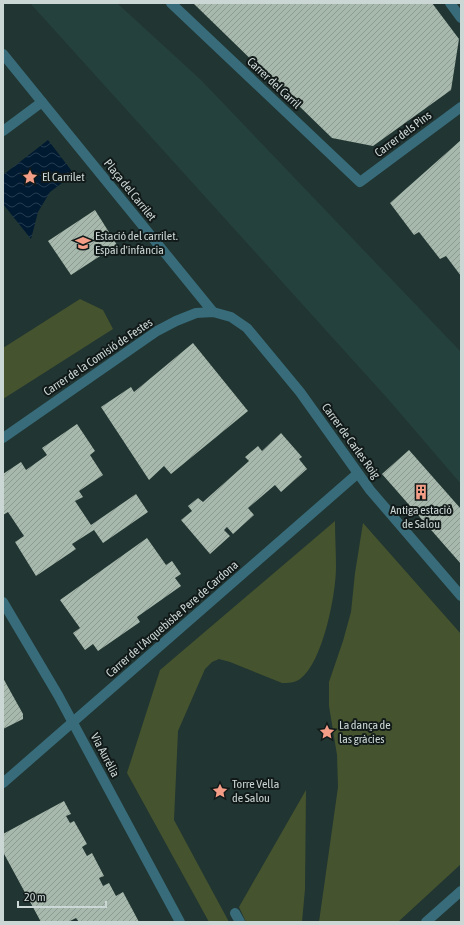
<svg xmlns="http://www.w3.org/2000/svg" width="464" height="925" font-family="'Asap Condensed',sans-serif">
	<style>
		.built { fill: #25413e }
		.green { fill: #45532e }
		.water { fill: url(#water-waves) }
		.building { fill: url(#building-hatch) }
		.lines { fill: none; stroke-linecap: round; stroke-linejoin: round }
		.minor { stroke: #386c7a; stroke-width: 10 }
		.labels { text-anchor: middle; stroke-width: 4; stroke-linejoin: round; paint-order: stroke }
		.street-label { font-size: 12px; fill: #cbd7d5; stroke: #121a19 }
		.poi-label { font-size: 12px; fill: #cbd7d5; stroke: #121a19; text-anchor: start }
	</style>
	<defs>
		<pattern id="water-waves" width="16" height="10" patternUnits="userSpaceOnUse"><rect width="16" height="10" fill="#001a32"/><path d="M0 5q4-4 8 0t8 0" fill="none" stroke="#243b4f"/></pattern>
		<pattern id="building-hatch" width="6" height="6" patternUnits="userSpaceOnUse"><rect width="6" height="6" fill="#a7b8ac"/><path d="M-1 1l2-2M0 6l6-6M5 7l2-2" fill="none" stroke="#8c9a91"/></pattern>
	</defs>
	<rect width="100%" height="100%" fill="#213532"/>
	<path class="built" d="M30 3H117L201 80 461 352V484L388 399Z"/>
	<g class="green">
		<path d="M80 299 103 310 113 329 3 399V348Z"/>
		<path d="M335 521C335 536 336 552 336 567 336 594 323 662 300 679 295 683 288 683 282 683L230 662 219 659 212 662 205 669 178 731 174 820 229 922H209L127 773 160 670Z"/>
		<path d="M363 523 461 634V864L398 922H319L338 787 337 755 329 706V682L343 641 351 612 355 573Z"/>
		<path d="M306 790 305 889 302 922H246L239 907Z"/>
	</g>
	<path class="water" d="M48 140 74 174 50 192 38 212 31 239 3 204V175Z"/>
	<g class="building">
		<path d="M193 3H432L459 39 451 90 373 146 332 138Z"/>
		<path d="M461 140V276L446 256 440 259 419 232 414 235 390 203Z"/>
		<path d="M95 210 117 245 71 275 48 241Z"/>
		<path d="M193 343 248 411 171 474 164 466 149 480 101 407 131 387 134 392Z"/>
		<path d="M77 424 95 451 90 455 103 475 79 491 83 497 75 501 91 525 136 494 148 512 103 543 94 530 72 544 76 549 36 576 15 542 24 536 8 512 3 515V474L21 462 26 470 47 455 42 448Z"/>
		<path d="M281 433 302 457 299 459 307 469 281 492 275 485 248 508 254 515 233 534 227 527 224 530 230 536 210 554 181 520 192 511 188 506 198 498 203 502 249 461 245 457 258 446 262 451Z"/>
		<path d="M409 450 461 509V564L382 474Z"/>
		<path d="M147 538 166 565 172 561 181 574 175 578 181 586 137 617 140 622 98 651 93 644 85 650 73 633 80 628 60 600Z"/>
		<path d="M3 678 23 714V719L3 729Z"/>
		<path d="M64 801 71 814 66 816 70 823 74 821 87 844 82 847 87 856 92 853 104 876 99 878 103 886 109 883 116 896 123 892 139 922H79L76 918 68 922H41L3 852V834Z"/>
	</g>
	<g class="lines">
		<g class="minor">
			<path d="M171 3 360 182 461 107"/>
			<path d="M450 3 461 18"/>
			<path d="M3 54 42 102 3 131"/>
			<path d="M42 102 213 312"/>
			<path d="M3 438 157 331 176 321 196 313 213 312 231 317 247 328 300 392 370 490 461 596"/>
			<path d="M3 602 58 695 180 922"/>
			<path d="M3 783 357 474"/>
			<path d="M235 913 240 922"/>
			<path d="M426 922 461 891"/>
		</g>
	</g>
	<defs>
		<g id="sight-bare" transform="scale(1.2)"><path d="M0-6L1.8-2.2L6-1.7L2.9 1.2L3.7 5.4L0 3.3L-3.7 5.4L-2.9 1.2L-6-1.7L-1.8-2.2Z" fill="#f49e88" stroke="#121a19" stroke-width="2.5" paint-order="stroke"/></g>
		<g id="school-bare" transform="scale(1.2)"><path d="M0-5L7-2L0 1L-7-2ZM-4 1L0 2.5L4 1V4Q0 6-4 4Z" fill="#f49e88" stroke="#121a19" stroke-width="2.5" paint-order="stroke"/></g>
		<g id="building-bare" transform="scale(1.2)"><path d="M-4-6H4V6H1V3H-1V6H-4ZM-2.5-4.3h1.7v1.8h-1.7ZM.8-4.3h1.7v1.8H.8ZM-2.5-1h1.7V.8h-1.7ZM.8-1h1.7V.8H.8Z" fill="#f49e88" stroke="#121a19" stroke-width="2.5" paint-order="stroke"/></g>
	</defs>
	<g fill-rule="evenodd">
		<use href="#sight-bare" x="30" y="177"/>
		<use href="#school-bare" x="83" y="243"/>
		<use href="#building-bare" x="421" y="492"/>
		<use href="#sight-bare" x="327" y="732"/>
		<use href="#sight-bare" x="220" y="791"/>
	</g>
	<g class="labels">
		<g class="street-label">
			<text transform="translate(274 83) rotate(43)" y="4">Carrer del Carril</text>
			<text transform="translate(403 134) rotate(-37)" y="4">Carrer dels Pins</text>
			<text transform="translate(130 190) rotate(51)" y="4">Plaça del Carrilet</text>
			<text transform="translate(98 357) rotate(-34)" y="4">Carrer de la Comisió de Festes</text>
			<text transform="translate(351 441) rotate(54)" y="4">Carrer de Carles Roig</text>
			<text transform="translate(172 619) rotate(-41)" y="4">Carrer de l'Arquebisbe Pere de Cardona</text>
			<text transform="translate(105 755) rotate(62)" y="4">Via Aurèlia</text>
		</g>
		<g class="poi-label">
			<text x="42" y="181">El Carrilet</text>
			<text x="95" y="240">Estació del carrilet.<tspan x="95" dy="14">Espai d'infància</tspan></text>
			<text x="421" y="514" text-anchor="middle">Antiga estació<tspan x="421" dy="14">de Salou</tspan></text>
			<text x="339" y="729">La dança de<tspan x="339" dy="14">las gràcies</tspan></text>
			<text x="232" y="788">Torre Vella<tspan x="232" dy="14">de Salou</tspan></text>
		</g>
	</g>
	<rect width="464" height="925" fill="none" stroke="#cbd7d5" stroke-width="8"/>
	<path d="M18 901v6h88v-6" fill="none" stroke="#cbd7d5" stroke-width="2"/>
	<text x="24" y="901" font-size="12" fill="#cbd7d5" stroke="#121a19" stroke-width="3" paint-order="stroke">20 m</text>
</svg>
